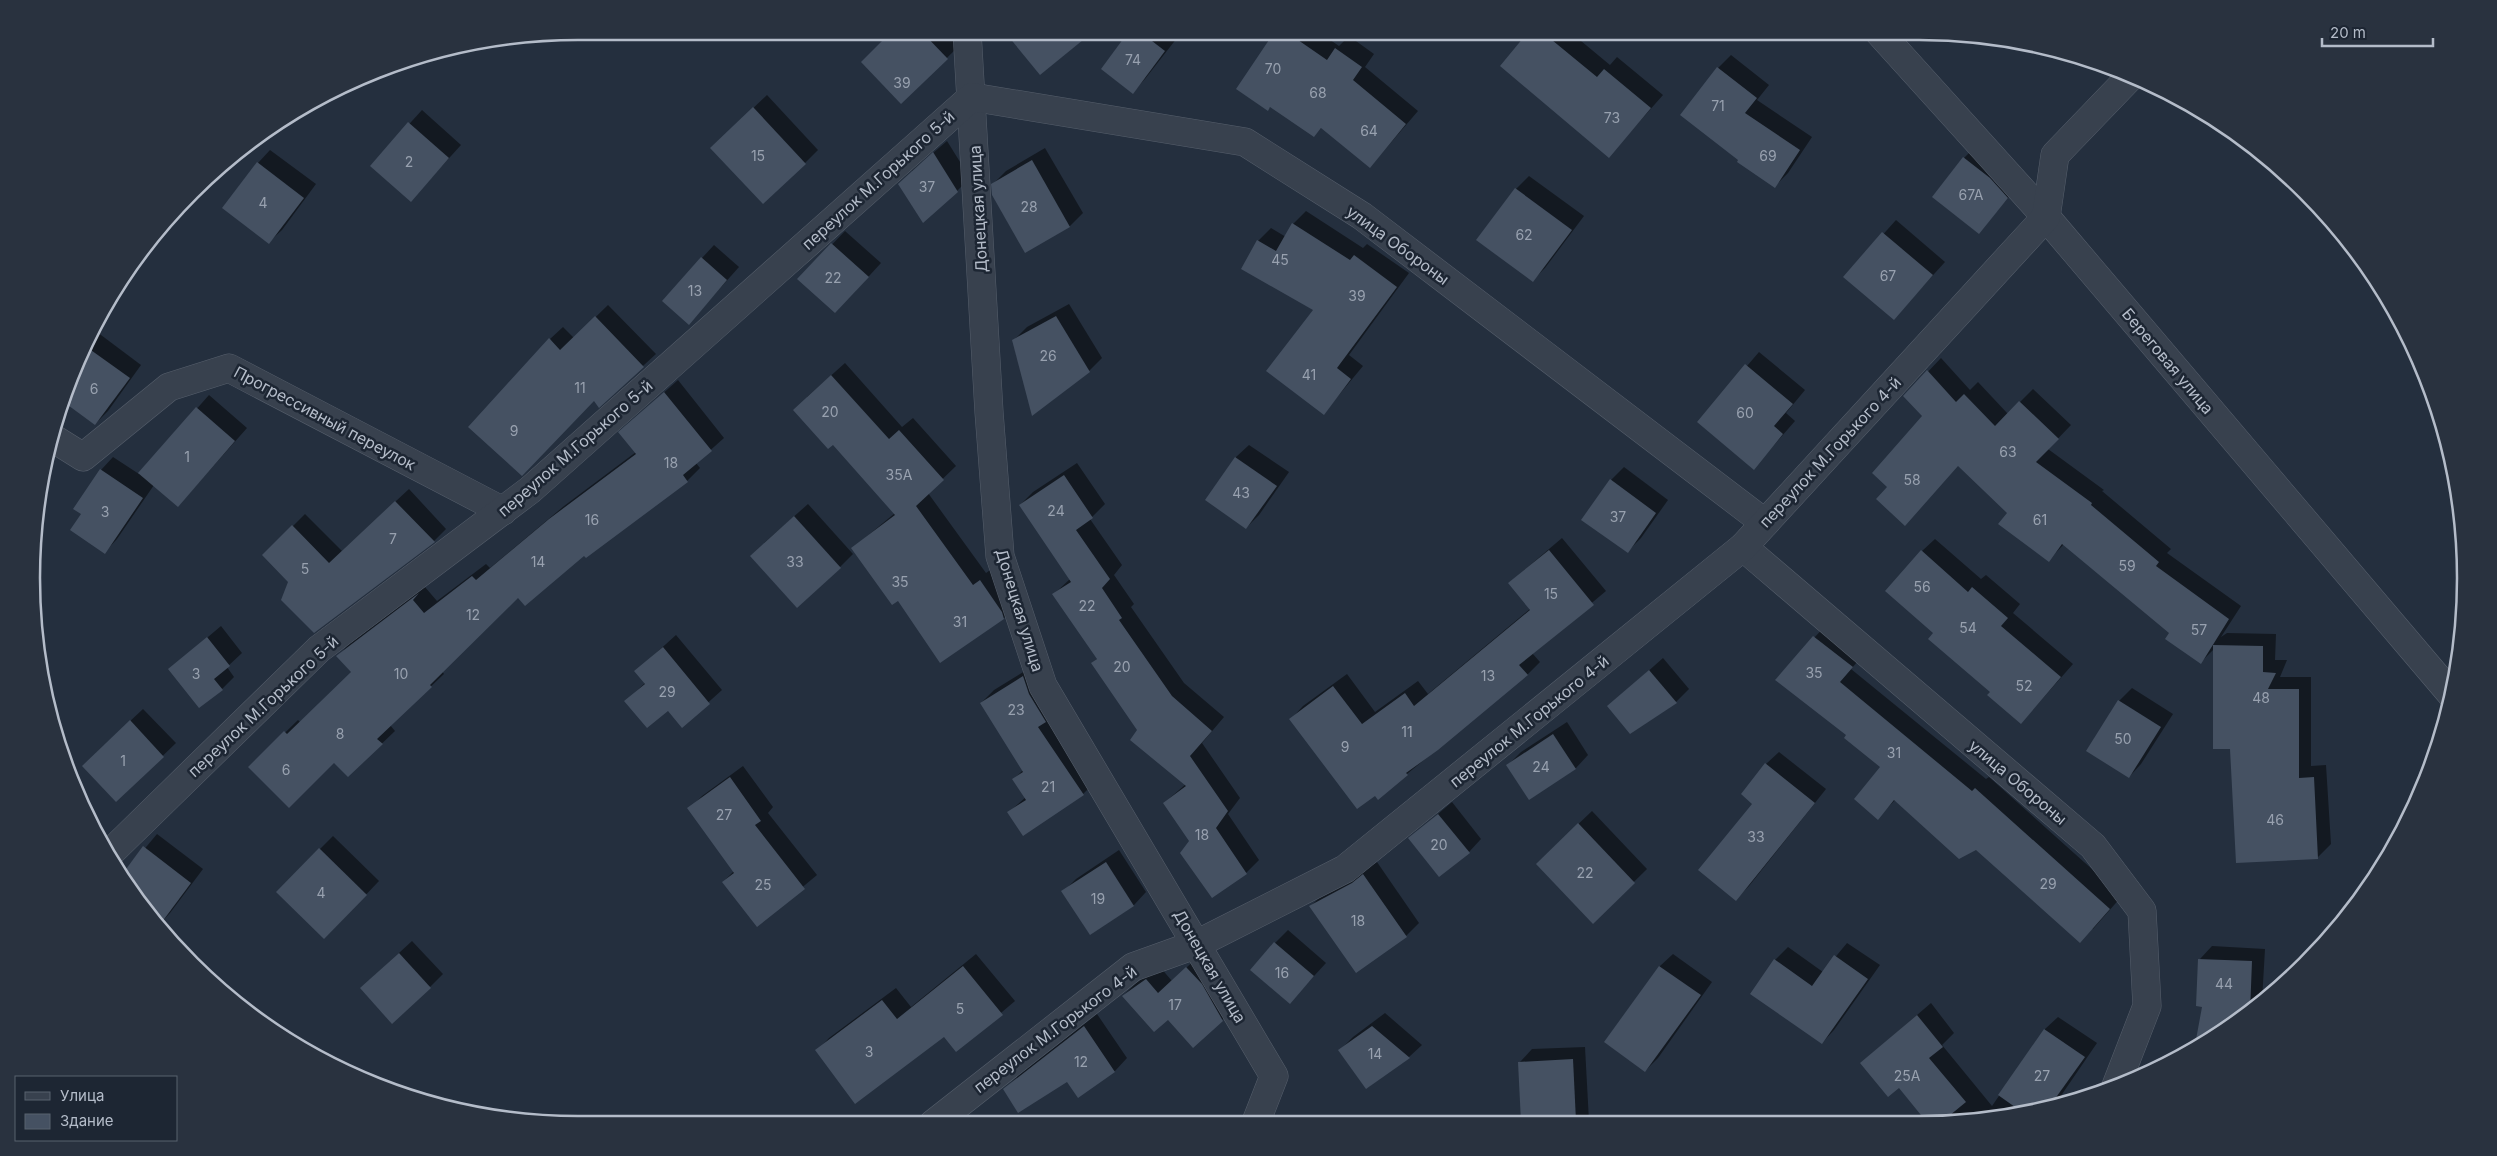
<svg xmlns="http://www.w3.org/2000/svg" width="2497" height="1156" font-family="Inter,sans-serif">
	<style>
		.shadow { fill: #0007 }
		.building { fill: #455162 }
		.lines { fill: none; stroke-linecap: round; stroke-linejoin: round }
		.street-casing { stroke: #565f6c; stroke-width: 29 }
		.street { stroke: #38414e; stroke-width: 28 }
		.labels { text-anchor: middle; stroke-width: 5; stroke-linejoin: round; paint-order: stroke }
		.number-label { font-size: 14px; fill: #98a1af }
		.street-label { font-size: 16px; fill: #b4bcc9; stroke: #1d2633 }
		.rim { fill: none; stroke: #b4bcc9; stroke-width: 2.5 }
	</style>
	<rect width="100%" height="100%" fill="#242f3e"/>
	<g class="shadow">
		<path d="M790 31H807L793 37Z"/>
		<path d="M894 31H946L960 45 902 102Z"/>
		<path d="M1131 31H1168L1177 38 1145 79 1133 92Z"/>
		<path d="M1276 31H1317L1339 46 1349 36 1374 54 1365 67 1418 111 1370 167 1322 127 1314 136 1271 106 1268 109Z"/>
		<path d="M1530 31H1569L1610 65 1617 57 1663 95 1609 156Z"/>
		<path d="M1731 55 1769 85 1757 100 1812 137 1788 173 1775 186 1740 159 1718 68Z"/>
		<path d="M767 95 818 150 805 163 724 136Z"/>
		<path d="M422 110 461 145 411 200 371 166Z"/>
		<path d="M947 141 970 178 957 191 912 171Z"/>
		<path d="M1977 145 2020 184 1979 232 1964 158Z"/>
		<path d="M1045 148 1083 213 1070 226 1026 251 993 184 1006 171Z"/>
		<path d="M270 150 316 184 282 230 269 242 258 163Z"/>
		<path d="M1529 176 1584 216 1545 268 1533 280 1478 240 1516 189Z"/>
		<path d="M1306 211 1363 248 1367 244 1409 273 1349 355 1363 366 1324 413 1315 309 1258 241 1271 228 1286 237 1293 224Z"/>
		<path d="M1896 220 1945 262 1894 318 1845 277Z"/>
		<path d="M845 231 881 263 848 299 799 279Z"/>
		<path d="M714 245 739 267 689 323 702 258Z"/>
		<path d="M1069 304 1102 358 1089 371 1014 340 1027 327Z"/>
		<path d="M608 305 656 354 599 406 550 339 563 327 574 338Z"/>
		<path d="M93 329 141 365 108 411 95 424 62 399Z"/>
		<path d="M1759 352 1805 390 1786 413 1795 421 1754 468 1699 422Z"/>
		<path d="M1941 358 1970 390 1978 382 2008 414 2033 389 2071 425 2048 449 2104 490 2102 491 2171 549 2167 553 2241 606 2221 637 2227 633 2276 634 2275 660H2287L2280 677H2311V766L2326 765 2331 844 2318 857 2231 747 2214 649 2201 662 2171 633 2064 544 2049 560 2008 512 1959 465 1888 487 1924 416 1905 396Z"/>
		<path d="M845 363 902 427 913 418 956 466 928 493 986 573 993 568 1017 605 1004 618 898 599 853 548 895 513 807 397Z"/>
		<path d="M678 380 724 438 696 463 700 468 687 481 586 557 585 555 518 596 442 671 444 674 390 725 395 731 348 776 334 761 250 767 298 720 300 722 353 672 338 656 350 643 425 587 437 601 486 564 490 568 564 506 636 452 633 420Z"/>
		<path d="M209 395 247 428 178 506 154 485 117 539 105 552 83 514 101 470 113 457 139 474Z"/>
		<path d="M1249 445 1289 472 1259 515 1246 528 1207 500 1236 457Z"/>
		<path d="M1077 463 1105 504 1090 519 1122 565 1114 575 1134 604 1131 607 1184 683 1224 717 1202 743 1240 798 1228 814 1259 860 1246 873 1191 841 1164 803 1186 784 1139 730 1092 663 1098 658 1054 594 1070 579 1020 505 1033 492Z"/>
		<path d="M1624 467 1668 500 1641 538 1628 551 1583 520 1611 480Z"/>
		<path d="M409 489 446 529 434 541 290 582 264 555 305 514 342 551Z"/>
		<path d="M808 504 853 554 840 567 764 543Z"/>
		<path d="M1562 538 1606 591 1532 653 1540 662 1527 675 1407 774 1291 719 1303 706 1347 674 1375 712 1418 681 1428 694 1530 609 1509 583Z"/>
		<path d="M1935 539 1981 579 1986 575 2020 604 2013 613 2073 664 2021 723 1992 691 1922 551Z"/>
		<path d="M1827 624 1865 653 1851 669 1986 779 1989 777 2122 896 2093 929 1976 849 1895 800 1878 818 1881 767 1848 735 1776 679Z"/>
		<path d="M221 626 242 653 227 667 234 677 222 689 170 669Z"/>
		<path d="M676 635 722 690 682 726 668 709 626 701 645 683 636 671Z"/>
		<path d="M1663 658 1689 689 1676 702 1630 732 1609 706Z"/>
		<path d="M1036 664 1096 781 1083 794 1009 812 1026 797 1014 779 1023 770 981 703 994 690Z"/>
		<path d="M2132 688 2173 714 2141 764 2129 777 2119 701Z"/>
		<path d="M143 709 176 743 117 800 96 753Z"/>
		<path d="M1567 722 1588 755 1576 768 1530 798 1508 765 1521 752Z"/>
		<path d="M1779 752 1826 789 1749 886 1736 899 1754 803 1766 764Z"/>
		<path d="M743 766 773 807 768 813 817 875 757 925 723 882 734 871 689 809 702 796Z"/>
		<path d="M1452 802 1481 839 1469 852 1410 838Z"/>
		<path d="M1592 811 1647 869 1593 922 1550 851Z"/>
		<path d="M157 834 203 869 170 913 158 926 144 911 121 877Z"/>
		<path d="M333 836 379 881 337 925 277 892Z"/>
		<path d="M1119 850 1146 892 1134 905 1090 934 1063 892 1076 879Z"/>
		<path d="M1377 862 1419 923 1406 936 1311 906 1324 893Z"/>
		<path d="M1288 930 1326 963 1290 1002 1275 943Z"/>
		<path d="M412 941 443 974 430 987 374 976Z"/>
		<path d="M1847 943 1880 965 1834 1030 1822 1043 1775 960 1788 947 1823 972Z"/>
		<path d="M2212 946 2265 949 2262 1001 2252 1012 2196 1044 2203 1005 2200 959Z"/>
		<path d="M976 954 1015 1001 956 1051 944 1035 817 1051 829 1038 896 988 911 1007Z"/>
		<path d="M1673 954 1712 982 1658 1058 1645 1071 1605 1042 1660 966Z"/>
		<path d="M1200 955 1235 1007 1222 1020 1123 996 1136 983 1160 967 1172 981Z"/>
		<path d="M1931 1003 1954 1033 1942 1045 1992 1106 2045 1029 2058 1017 2097 1043 2056 1103 1991 1120H1927L1900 1086 1861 1063Z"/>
		<path d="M1385 1013 1422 1045 1409 1057 1367 1088 1340 1050 1353 1037Z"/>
		<path d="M1097 1014 1127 1058 1115 1071 1079 1096 1067 1080 1005 1089 1018 1076Z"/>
		<path d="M1585 1047 1589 1121 1522 1122 1520 1062 1532 1049Z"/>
	</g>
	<g class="building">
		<path d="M892 31H921L948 59 901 104 861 62Z"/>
		<path d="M1004 31H1094L1040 75Z"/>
		<path d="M1129 31H1139L1165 51 1133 94 1101 69Z"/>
		<path d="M1275 31H1285L1327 60 1335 48 1362 67 1353 80 1406 124 1370 168 1321 128 1314 137 1270 107 1268 111 1236 89Z"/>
		<path d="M1529 31H1541L1597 77 1604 69 1651 108 1609 158 1500 66Z"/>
		<path d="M1717 67 1757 98 1745 113 1800 150 1775 188 1737 162 1738 160 1680 115Z"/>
		<path d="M753 107 806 164 763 204 710 148Z"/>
		<path d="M408 122 449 158 411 202 370 166Z"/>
		<path d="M933 152 958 192 923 223 898 184Z"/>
		<path d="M1963 157 1990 178 2008 198 1979 234 1932 197Z"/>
		<path d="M1032 160 1070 227 1025 253 992 195 991 184Z"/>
		<path d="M257 162 304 198 269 244 222 208Z"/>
		<path d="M1515 188 1572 230 1533 282 1476 240Z"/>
		<path d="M1292 223 1350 260 1354 255 1397 287 1337 368 1351 379 1324 415 1266 371 1313 310 1241 269 1257 240 1276 251Z"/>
		<path d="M1882 232 1933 275 1894 320 1843 277Z"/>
		<path d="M831 243 869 277 835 313 797 279Z"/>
		<path d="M701 257 727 280 689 325 662 301Z"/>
		<path d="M595 316 644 367 599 408 594 401 522 476 468 427 549 338 560 350Z"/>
		<path d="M1056 316 1090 372 1032 416 1012 340Z"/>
		<path d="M88 348 130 378 95 425 61 400 79 361Z"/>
		<path d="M1745 364 1793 404 1774 426 1783 434 1754 470 1697 422Z"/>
		<path d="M1927 370 1956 402 1964 394 1995 426 2019 401 2059 439 2036 462 2092 503 2091 505 2159 562 2156 566 2229 619 2201 664 2165 639 2169 633 2062 544 2049 562 1998 524 2007 513 1958 466 1905 526 1876 499 1887 487 1872 473 1922 416 1903 396Z"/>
		<path d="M831 375 889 439 899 430 944 480 916 506 973 585 980 580 1002 612 1004 619 940 663 898 601 892 605 851 548 895 515 833 445 828 449 793 410Z"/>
		<path d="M664 392 712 451 683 475 688 482 586 558 584 556 525 606 518 598 430 685 432 687 377 739 383 744 348 777 334 763 289 808 248 767 284 731 287 734 351 672 336 656 419 593 413 600 424 613 472 576 476 580 549 519 636 454 618 432Z"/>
		<path d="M196 407 235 441 178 507 138 473Z"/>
		<path d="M1235 457 1277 486 1246 529 1205 500Z"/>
		<path d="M100 469 143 498 105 554 70 530 81 514 73 509Z"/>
		<path d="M1064 475 1093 518 1076 530 1110 579 1102 588 1122 618 1119 620 1172 696 1212 731 1190 756 1228 811 1216 828 1247 874 1212 898 1180 853 1189 841 1163 803 1186 786 1130 740 1137 730 1091 663 1097 659 1052 594 1071 582 1019 505Z"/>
		<path d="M1610 479 1656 513 1628 553 1581 520Z"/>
		<path d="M395 501 435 542 314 633 281 600 288 582 262 555 292 525 329 563Z"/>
		<path d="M794 516 841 568 797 608 750 556Z"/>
		<path d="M1549 550 1594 605 1519 665 1528 675 1438 750 1406 773 1408 775 1378 800 1375 796 1357 809 1289 719 1333 686 1362 724 1405 693 1414 706 1530 610 1508 583Z"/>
		<path d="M1921 550 1968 592 1972 587 2008 618 2001 626 2061 677 2021 724 1987 695 1990 692 1928 639 1933 633 1885 591Z"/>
		<path d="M1813 636 1853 667 1840 682 1972 791 1975 788 2110 909 2080 943 1976 850 1959 859 1894 800 1878 820 1854 799 1880 767 1844 738 1846 735 1775 680Z"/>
		<path d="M207 637 230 666 214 679 223 690 199 708 168 669Z"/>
		<path d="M2213 645 2263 646V672L2276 673 2268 689H2299V778L2314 777 2318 859 2236 863 2230 749H2213Z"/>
		<path d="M663 647 710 704 682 728 668 711 647 728 624 701 645 684 634 671Z"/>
		<path d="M1649 670 1677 703 1630 734 1607 706Z"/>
		<path d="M1023 676 1029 694 1046 722 1038 727 1084 795 1023 836 1007 812 1026 800 1012 779 1023 772 980 703Z"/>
		<path d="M2118 700 2161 727 2129 778 2086 751Z"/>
		<path d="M130 720 164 757 116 802 82 766Z"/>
		<path d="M1553 734 1576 769 1529 800 1506 765Z"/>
		<path d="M1765 763 1815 803 1736 901 1698 870 1752 804 1741 794Z"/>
		<path d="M730 777 761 821 755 825 805 889 757 927 722 882 734 873 687 808Z"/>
		<path d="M1438 814 1470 853 1439 877 1408 838Z"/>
		<path d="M1578 823 1635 883 1593 924 1536 864Z"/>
		<path d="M143 846 191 883 159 926 144 911 121 876Z"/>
		<path d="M319 848 367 895 324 939 276 892Z"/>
		<path d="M1106 862 1134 906 1090 935 1061 891Z"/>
		<path d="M1363 874 1407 937 1356 973 1309 906 1352 883Z"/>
		<path d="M1274 942 1314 976 1290 1004 1250 970Z"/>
		<path d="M399 953 431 988 392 1024 360 988Z"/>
		<path d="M1834 955 1868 979 1822 1044 1750 994 1774 959 1812 986Z"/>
		<path d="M2198 959 2252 961 2250 1013 2195 1045 2202 1007 2196 1006Z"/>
		<path d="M963 966 1003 1015 956 1052 944 1037 855 1104 815 1050 882 1000 897 1019Z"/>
		<path d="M1659 966 1701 995 1645 1072 1604 1042Z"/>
		<path d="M1186 967 1202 984 1223 1021 1193 1048 1168 1020 1154 1032 1122 996 1146 979 1158 993Z"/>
		<path d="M1917 1015 1943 1047 1929 1058 1966 1102 1944 1120H1925L1899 1088 1888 1097 1860 1063Z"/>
		<path d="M1084 1026 1115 1072 1078 1098 1067 1082 1018 1113 1003 1089Z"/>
		<path d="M1372 1026 1410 1058 1366 1089 1338 1050Z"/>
		<path d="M2044 1029 2085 1057 2052 1103 2022 1112 1998 1095Z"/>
		<path d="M1573 1059 1576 1121 1521 1122 1518 1062Z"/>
	</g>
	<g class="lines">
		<g class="street-casing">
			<g id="street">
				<path d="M967 31 989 412 1000 556 1043 686 1274 1076 1256 1122"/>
				<path d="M1878 31 2046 217 2452 695"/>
				<path d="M51 437 83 457 169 387 229 368 503 511"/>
				<path d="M1743 547 2093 846 2142 911 2147 1006 2116 1086"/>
				<path d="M107 856 319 649 530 490 972 97 1245 142 1362 216 1765 523"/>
				<path d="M933 1124 1133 967 1197 944 1345 869 1743 547 2046 217 2055 155 2132 75"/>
			</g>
		</g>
		<use href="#street" class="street"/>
	</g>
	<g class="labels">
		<g class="number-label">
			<text x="1133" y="65">74</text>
			<text x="1273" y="74">70</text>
			<text x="902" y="88">39</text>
			<text x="1318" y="98">68</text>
			<text x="1718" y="111">71</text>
			<text x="1612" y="123">73</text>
			<text x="1369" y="136">64</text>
			<text x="758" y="161">15</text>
			<text x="1768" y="161">69</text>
			<text x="409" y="167">2</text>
			<text x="927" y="192">37</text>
			<text x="1971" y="200">67А</text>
			<text x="263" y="208">4</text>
			<text x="1029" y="212">28</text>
			<text x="1524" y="240">62</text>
			<text x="1280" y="265">45</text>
			<text x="1888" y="281">67</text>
			<text x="833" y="283">22</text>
			<text x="695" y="296">13</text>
			<text x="1357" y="301">39</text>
			<text x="1048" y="361">26</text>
			<text x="1309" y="380">41</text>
			<text x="580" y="393">11</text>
			<text x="94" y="394">6</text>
			<text x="830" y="417">20</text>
			<text x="1745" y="418">60</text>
			<text x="514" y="436">9</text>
			<text x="2008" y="457">63</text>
			<text x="187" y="462">1</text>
			<text x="671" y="468">18</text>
			<text x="899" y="480">35А</text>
			<text x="1912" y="485">58</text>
			<text x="1241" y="498">43</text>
			<text x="1056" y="516">24</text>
			<text x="105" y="517">3</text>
			<text x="1618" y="522">37</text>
			<text x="592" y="525">16</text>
			<text x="2040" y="525">61</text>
			<text x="393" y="544">7</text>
			<text x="538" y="567">14</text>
			<text x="795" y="567">33</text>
			<text x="2127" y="571">59</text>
			<text x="305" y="574">5</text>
			<text x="900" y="587">35</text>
			<text x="1922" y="592">56</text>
			<text x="1551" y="599">15</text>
			<text x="1087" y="611">22</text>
			<text x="473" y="620">12</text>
			<text x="960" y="627">31</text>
			<text x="1968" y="633">54</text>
			<text x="2199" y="635">57</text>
			<text x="1122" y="672">20</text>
			<text x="1814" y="678">35</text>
			<text x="196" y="679">3</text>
			<text x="401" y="679">10</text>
			<text x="1488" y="681">13</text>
			<text x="2024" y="691">52</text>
			<text x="667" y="697">29</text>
			<text x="2261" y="703">48</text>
			<text x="1016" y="715">23</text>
			<text x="1407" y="737">11</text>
			<text x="340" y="739">8</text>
			<text x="2123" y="744">50</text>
			<text x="1345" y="752">9</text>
			<text x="1894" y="758">31</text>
			<text x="123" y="766">1</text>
			<text x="1541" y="772">24</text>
			<text x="286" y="775">6</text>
			<text x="1048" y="792">21</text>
			<text x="724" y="820">27</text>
			<text x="2275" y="825">46</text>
			<text x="1202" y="840">18</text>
			<text x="1756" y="842">33</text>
			<text x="1439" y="850">20</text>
			<text x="1585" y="878">22</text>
			<text x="2048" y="889">29</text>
			<text x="763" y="890">25</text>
			<text x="321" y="898">4</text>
			<text x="1098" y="904">19</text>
			<text x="1358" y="926">18</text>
			<text x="1282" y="978">16</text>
			<text x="2224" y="989">44</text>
			<text x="1175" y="1010">17</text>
			<text x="960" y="1014">5</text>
			<text x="869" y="1057">3</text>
			<text x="1375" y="1059">14</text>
			<text x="1081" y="1067">12</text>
			<text x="1907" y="1081">25А</text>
			<text x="2042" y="1081">27</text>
		</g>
		<g class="street-label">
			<text transform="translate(878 180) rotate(-42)" y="6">переулок М.Горького 5-й</text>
			<text transform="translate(978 209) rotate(-93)" y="6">Донецкая улица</text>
			<text transform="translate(1398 245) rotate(36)" y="6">улица Обороны</text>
			<text transform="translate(2168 361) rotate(50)" y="6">Береговая улица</text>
			<text transform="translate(325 418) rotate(28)" y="6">Прогрессивный переулок</text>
			<text transform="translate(575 448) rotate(-41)" y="6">переулок М.Горького 5-й</text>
			<text transform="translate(1830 452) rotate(-47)" y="6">переулок М.Горького 4-й</text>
			<text transform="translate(1020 610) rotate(73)" y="6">Донецкая улица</text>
			<text transform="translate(263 706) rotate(-43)" y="6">переулок М.Горького 5-й</text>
			<text transform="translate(1529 721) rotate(-39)" y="6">переулок М.Горького 4-й</text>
			<text transform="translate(2018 782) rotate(40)" y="6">улица Обороны</text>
			<text transform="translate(1210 966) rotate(60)" y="6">Донецкая улица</text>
			<text transform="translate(1055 1029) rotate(-37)" y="6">переулок М.Горького 4-й</text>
		</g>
	</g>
	<path d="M0 0H2497V1156H0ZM578 40H1919A538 538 0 0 1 2457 578V578A538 538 0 0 1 1919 1116H578A538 538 0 0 1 40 578V578A538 538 0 0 1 578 40Z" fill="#29323f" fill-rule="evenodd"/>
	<path class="rim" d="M578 40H1919A538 538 0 0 1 2457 578V578A538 538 0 0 1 1919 1116H578A538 538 0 0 1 40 578V578A538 538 0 0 1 578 40Z"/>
	<rect x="15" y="1076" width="162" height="65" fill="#1d2633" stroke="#59626f"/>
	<rect x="25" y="1092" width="25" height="8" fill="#38414e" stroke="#59626f"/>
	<text x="60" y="1101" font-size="15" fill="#b4bcc9">Улица</text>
	<rect x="25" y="1114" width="25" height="15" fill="#455162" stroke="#59626f"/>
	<text x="60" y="1126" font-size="15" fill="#b4bcc9">Здание</text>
	<path d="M2322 38v8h111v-8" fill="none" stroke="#b4bcc9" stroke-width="2.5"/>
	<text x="2330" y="38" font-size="15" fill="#b4bcc9" stroke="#1d2633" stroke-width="4" paint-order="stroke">20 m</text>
</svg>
